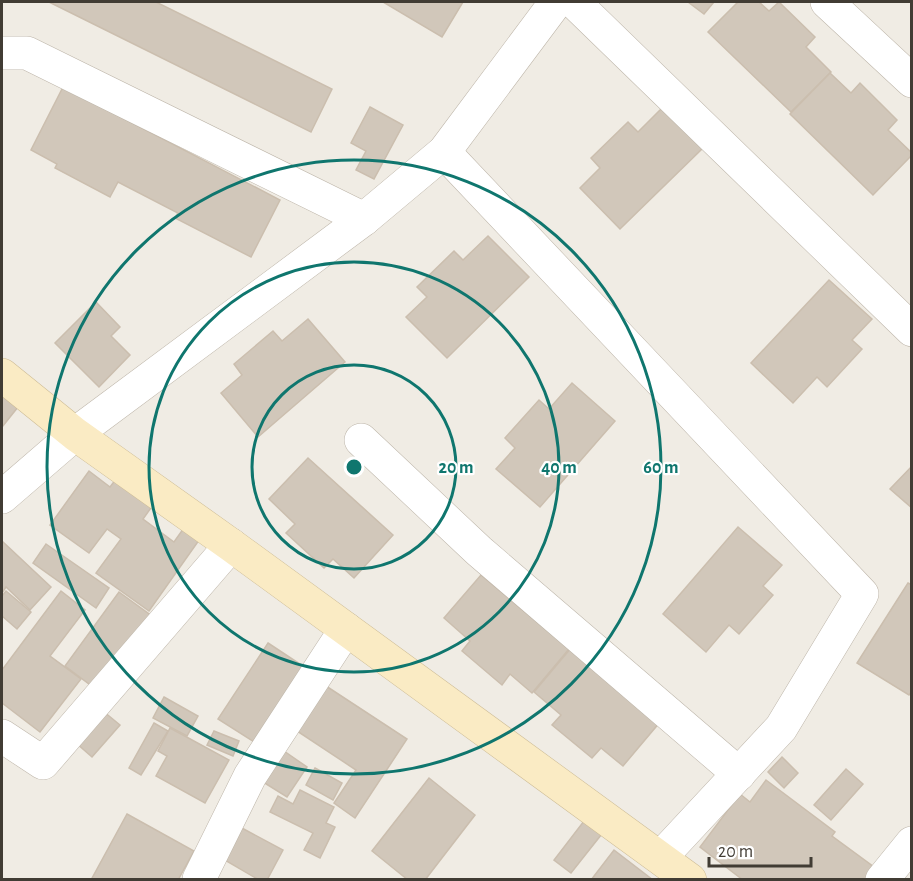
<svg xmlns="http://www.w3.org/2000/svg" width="913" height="881" font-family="'Alegreya Sans',sans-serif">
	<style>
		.building { fill: #d1c7ba; stroke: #cbbeae; stroke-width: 1.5 }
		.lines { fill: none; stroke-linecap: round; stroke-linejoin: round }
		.street-casing { stroke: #beb6aa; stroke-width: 34 }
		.secondary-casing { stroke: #cdbc96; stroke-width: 34 }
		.street { stroke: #fff; stroke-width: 33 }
		.secondary { stroke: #faebc4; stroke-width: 33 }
		.ring { fill: none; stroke: #0f766e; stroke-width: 3 }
		.centre { fill: #0f766e; stroke: #fff; stroke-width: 3 }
		.ring-label { font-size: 18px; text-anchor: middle; font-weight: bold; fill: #0f766e; stroke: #fff; stroke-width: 4.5; stroke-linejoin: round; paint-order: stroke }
	</style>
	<rect width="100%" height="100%" fill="#f0ece4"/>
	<g class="building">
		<path d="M49 2H156L332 89 311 132Z"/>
		<path d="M383 2H463L442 37Z"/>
		<path d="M688 2H714L704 14Z"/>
		<path d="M738 2H759L769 11 779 2 815 37 806 47 831 72 791 112 708 32Z"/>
		<path d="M830 73 851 93 860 83 897 120 888 130 912 153V155L873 195 790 114Z"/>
		<path d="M63 87 280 200 251 257 175 218 178 213 118 182 110 197 55 168 57 164 31 150Z"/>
		<path d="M370 107 403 125 374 179 356 170 366 151 351 143Z"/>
		<path d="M662 108 703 148 620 229 580 188 600 168 591 158 628 122 638 132Z"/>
		<path d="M488 236 529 277 447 358 406 317 427 297 417 287 454 251 463 260Z"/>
		<path d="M829 280 872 319 852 340 862 349 827 387 817 377 793 403 751 363Z"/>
		<path d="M96 302 120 327 111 336 130 355 99 387 55 343Z"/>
		<path d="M308 319 345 362 258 437 221 393 242 375 234 364 273 331 282 341Z"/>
		<path d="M2 368 30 392 2 427Z"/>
		<path d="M572 383 615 421 540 507 496 469 515 448 505 438 539 400 549 409Z"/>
		<path d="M308 458 393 535 354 578 333 559 324 568 286 533 295 524 269 499Z"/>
		<path d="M912 466V508L890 489Z"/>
		<path d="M89 471 110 487 116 479 153 505 143 519 174 542 186 525 202 536 149 611 96 573 121 539 107 529 89 553 50 525Z"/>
		<path d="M738 527 782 565 763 586 773 595 739 634 729 625 706 652 663 614Z"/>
		<path d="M2 541 51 587 30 610 6 587 2 593Z"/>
		<path d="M46 544 109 588 96 608 33 563Z"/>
		<path d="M481 575 569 649 532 693 510 674 502 685 462 651 470 641 444 618Z"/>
		<path d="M908 583 912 585V691L909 695 857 663Z"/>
		<path d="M6 591 31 612 17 629 2 616V596Z"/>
		<path d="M61 591 85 610 50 656 81 679 40 732 2 703V670Z"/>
		<path d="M119 592 156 619 101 693 65 666Z"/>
		<path d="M268 643 312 672 262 747 218 719Z"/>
		<path d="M571 648 660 722 623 766 601 748 592 758 552 725 561 715 534 692Z"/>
		<path d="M326 686 407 739 355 818 334 803 356 770 297 731Z"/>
		<path d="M164 697 198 716 187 736 153 718Z"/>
		<path d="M103 711 120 725 92 757 76 743Z"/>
		<path d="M154 723 168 731 141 775 129 768Z"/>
		<path d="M170 728 229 760 205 803 156 776 167 756 158 751Z"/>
		<path d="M214 731 239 741 233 756 207 745Z"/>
		<path d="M284 751 307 767 287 797 263 782Z"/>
		<path d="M782 757 798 773 784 788 768 772Z"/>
		<path d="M315 768 342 783 333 800 306 785Z"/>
		<path d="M846 769 863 784 831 820 814 805Z"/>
		<path d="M429 778 475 815 425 880H408L372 851Z"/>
		<path d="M766 780 835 832 832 836 874 867 865 880H743L700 847 740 794 750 802Z"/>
		<path d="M300 790 334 807 326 823 335 827 320 858 304 850 313 833 270 812 278 796 293 804Z"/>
		<path d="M127 814 194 851 178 880H91Z"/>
		<path d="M584 821 601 835 571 873 554 860Z"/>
		<path d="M240 827 283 850 267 880H259L223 859Z"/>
		<path d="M614 850 653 880H591Z"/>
	</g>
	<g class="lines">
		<g class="street-casing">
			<g id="street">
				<path d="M574 2 912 330"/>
				<path d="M827 2 912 81"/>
				<path d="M2 53H27L364 219"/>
				<path d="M444 152 862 594 781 728 661 857"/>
				<path d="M361 440 479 551 739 774"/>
				<path d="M2 497 75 434 364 219 444 152 556 2"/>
				<path d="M2 736 43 763 231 545"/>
				<path d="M199 879 250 776 346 629"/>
				<path d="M882 880 912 843"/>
			</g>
		</g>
		<g class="secondary-casing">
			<path id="secondary" d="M2 375 75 434 231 545 690 880"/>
		</g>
		<use href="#street" class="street"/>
		<use href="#secondary" class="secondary"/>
	</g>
	<g class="ring">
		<circle cx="354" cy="467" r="102"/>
		<circle cx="354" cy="467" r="205"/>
		<circle cx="354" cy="467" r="307"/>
	</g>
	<circle cx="354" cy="467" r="9" class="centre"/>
	<g class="ring-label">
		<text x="456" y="473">20 m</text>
		<text x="559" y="473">40 m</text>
		<text x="661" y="473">60 m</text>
	</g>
	<rect width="913" height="881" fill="none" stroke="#413c34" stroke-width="6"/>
	<path d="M709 857v9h102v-9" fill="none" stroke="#413c34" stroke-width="3"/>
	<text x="718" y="857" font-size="18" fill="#413c34" stroke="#ffffff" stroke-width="4.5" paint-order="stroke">20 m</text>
</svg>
